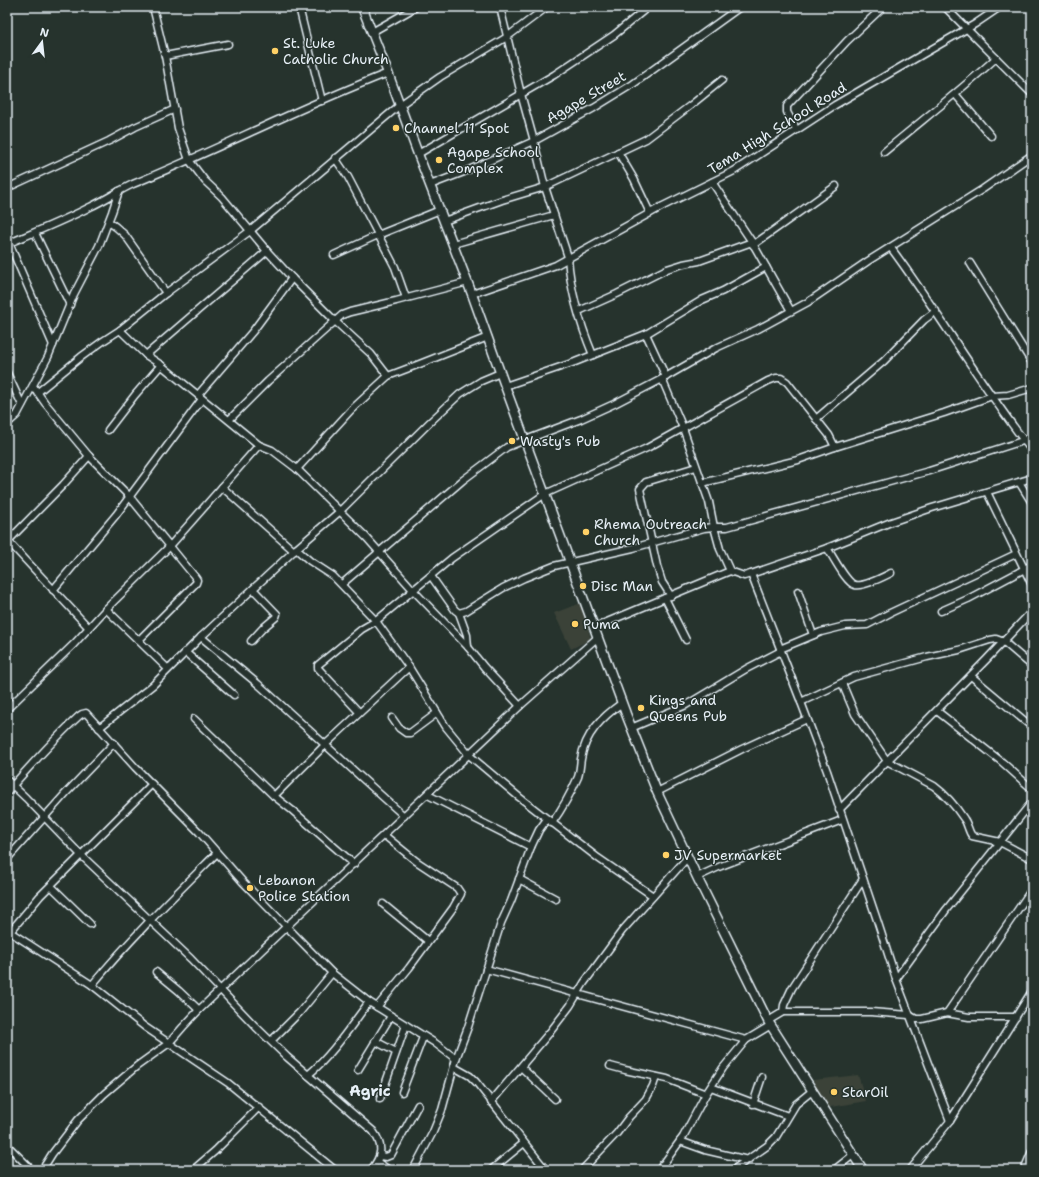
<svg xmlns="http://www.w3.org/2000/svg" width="1039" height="1177" font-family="'Shantell Sans',sans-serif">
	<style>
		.built { fill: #3a4238 }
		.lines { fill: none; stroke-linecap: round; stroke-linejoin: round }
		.street-casing { stroke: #e8f1f8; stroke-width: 9 }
		.secondary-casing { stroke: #e8f1f8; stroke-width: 11 }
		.street { stroke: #26332d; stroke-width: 6 }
		.secondary { stroke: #26332d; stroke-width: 8 }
		.poi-dot { fill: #ffd166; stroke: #26332d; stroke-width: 1.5 }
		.labels { text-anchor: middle; stroke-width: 3; stroke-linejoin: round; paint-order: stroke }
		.poi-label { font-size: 14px; fill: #e8f1f8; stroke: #26332d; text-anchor: start }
		.street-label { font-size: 14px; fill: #e8f1f8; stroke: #26332d }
		.neighbourhood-label { font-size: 15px; font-weight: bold; fill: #e8f1f8; stroke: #26332d }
	</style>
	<rect width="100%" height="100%" fill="#26332d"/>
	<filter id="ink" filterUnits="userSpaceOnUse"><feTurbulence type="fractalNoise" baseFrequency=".025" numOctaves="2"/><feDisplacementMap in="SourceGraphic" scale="8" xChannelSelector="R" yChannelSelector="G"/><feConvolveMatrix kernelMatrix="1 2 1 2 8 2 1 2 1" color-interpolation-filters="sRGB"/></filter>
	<g filter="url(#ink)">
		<g class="built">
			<path d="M581 603 591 639 571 649 554 613Z"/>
			<path d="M858 1075 866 1101 825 1108 813 1080Z"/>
		</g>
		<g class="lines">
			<g class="street-casing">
				<g id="street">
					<path d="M153 7 165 56 178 128 189 160 205 181 222 197 267 251 292 278 336 322 371 354 388 376"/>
					<path d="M299 7 322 101"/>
					<path d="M500 7 521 94 534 141 545 187 568 257C570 289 581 326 593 355"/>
					<path d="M945 7 1032 94"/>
					<path d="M372 32 416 7"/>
					<path d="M165 56 228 44"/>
					<path d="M955 94 991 136"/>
					<path d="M796 129 787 112V106L847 41 883 7"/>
					<path d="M618 152 634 179 650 213"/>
					<path d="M884 152C921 121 960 91 996 58"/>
					<path d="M418 154 554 75 614 35 648 7"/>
					<path d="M335 158 348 177 395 267 406 298"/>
					<path d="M712 182 752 242 791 311"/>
					<path d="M430 185 464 172 534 141 594 108 633 84 740 7"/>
					<path d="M7 188 109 141 135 127 175 109"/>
					<path d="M444 221 502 200 545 187 646 139 691 105 722 80"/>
					<path d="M109 222 116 227 125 235 166 293"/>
					<path d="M35 233 70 305"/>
					<path d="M9 243 53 345"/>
					<path d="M7 244C35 232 63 221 90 207 105 200 118 191 133 184 219 149 302 106 388 73"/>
					<path d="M453 244 554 215"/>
					<path d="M753 245 836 186"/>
					<path d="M891 248C940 314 981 386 1032 451"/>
					<path d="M334 255 378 235 440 210"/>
					<path d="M970 263 1032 363"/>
					<path d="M472 294 556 265 663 206 734 171 835 105 975 24 1000 7"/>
					<path d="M579 311 617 294 667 269 683 264 699 261 752 242"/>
					<path d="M120 330 146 355 161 365 259 445 272 450 297 469 366 537 414 591 468 647 484 667 520 706"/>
					<path d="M646 334 666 377"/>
					<path d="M146 355 267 251"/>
					<path d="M7 373 22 405"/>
					<path d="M662 379 683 428 709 502 714 527 720 549 730 571 744 576 751 574 827 548 891 522 932 508 1032 478"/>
					<path d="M33 386 45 403 89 456 129 496 195 577 197 580 196 583 139 640"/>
					<path d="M505 386 575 362 646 334 702 300 723 291 766 267"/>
					<path d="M38 392 81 357 103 341 120 330 166 293 250 231 400 105 440 77 507 37 547 7"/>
					<path d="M198 395 253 331 292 278"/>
					<path d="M816 419 884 361 924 320 936 311"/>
					<path d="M229 420 268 381 342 315 350 312 396 301 468 282"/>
					<path d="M7 424 17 415 48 357 74 294 99 246 112 212 119 191"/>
					<path d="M108 430 135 395 161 365"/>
					<path d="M297 469 351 410 388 376 417 365 488 337"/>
					<path d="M1019 482 1032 503"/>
					<path d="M702 483 798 460 835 447 944 413 992 396 1008 395 1032 388"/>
					<path d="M222 487 294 551"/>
					<path d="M987 492 1032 585"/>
					<path d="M8 541 89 628"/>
					<path d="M7 542 63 485 89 456"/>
					<path d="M827 548C833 556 846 583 855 585 864 587 883 577 891 573"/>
					<path d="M296 549 310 561 333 576 376 621 362 629 318 665V668L359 712"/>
					<path d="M751 574 801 702 827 771 878 923 896 979 950 1121"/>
					<path d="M431 576 455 610 459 613 466 611 503 588 524 578 554 566 633 548 704 528 714 527H727L929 471 1032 438"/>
					<path d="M342 584 463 480 507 447 581 419 614 404 662 379 716 348 758 329 808 302 868 261 983 189 1032 155"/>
					<path d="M53 590 116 515 202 399"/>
					<path d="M798 591 813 635"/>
					<path d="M671 596 662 582 657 566 640 489 646 482 696 467"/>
					<path d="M665 598 686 640"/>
					<path d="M106 609 168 669"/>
					<path d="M941 611 968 599 1032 565"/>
					<path d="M459 613 467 635 468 647"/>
					<path d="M595 627 730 571"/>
					<path d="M201 637 258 684 404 816"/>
					<path d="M251 641 263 628 276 617 277 614 253 589"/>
					<path d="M780 649 821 632 845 626 867 625 890 613 1016 554"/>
					<path d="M185 652 234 695"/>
					<path d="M971 676 1032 727"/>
					<path d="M842 683 855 714 887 761 934 786C945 794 956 807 964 819 968 824 968 831 972 836L1000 842 1032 859"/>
					<path d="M801 702 854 677 927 657 959 650 990 640 996 639 1004 642 1032 666"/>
					<path d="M7 709 74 644 106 609 170 546 259 445"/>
					<path d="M937 711 1002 762 1032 789"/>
					<path d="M392 718 399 728 406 733H410L437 713"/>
					<path d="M194 719 274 796 293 811 354 864"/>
					<path d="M99 728 153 685 201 637 296 549 339 512 430 422 460 394 481 381 500 373"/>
					<path d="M631 728 686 705 746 669 781 651"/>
					<path d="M7 780 26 798 81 855 191 959 256 1027 287 1057 373 1131C384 1146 382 1156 371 1170"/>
					<path d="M7 792C30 766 53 740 79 716L82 714 86 713 135 767 199 832 243 882 332 973 369 1002 435 1043 456 1059"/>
					<path d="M657 792 742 749 807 719"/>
					<path d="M428 795 531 847"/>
					<path d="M274 796 325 745 409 667"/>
					<path d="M839 810 986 660 1032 611"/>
					<path d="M552 823C562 809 571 793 578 777 580 771 580 765 581 759 585 734 602 717 622 703"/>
					<path d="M7 859 66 793 114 743"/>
					<path d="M697 877 721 866 842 820"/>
					<path d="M519 879 556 899"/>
					<path d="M51 886 90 924"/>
					<path d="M653 896 598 858 519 797 469 755 446 727 409 667 376 621 452 558 545 494 647 448 768 381 776 378H781L787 382 829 435 835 447"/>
					<path d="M383 904 428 941"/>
					<path d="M7 930 92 985 145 1027 228 1083 335 1170"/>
					<path d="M10 932 40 896 152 784"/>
					<path d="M486 969 746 1040"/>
					<path d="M156 972 179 991 199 1010"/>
					<path d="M896 979 946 910 1032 802"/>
					<path d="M92 985C131 938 174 896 217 853"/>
					<path d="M377 1007 409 968 453 908 461 894 457 888 416 861 384 835"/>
					<path d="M783 1012 784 1005 792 988 863 879"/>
					<path d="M947 1013 1032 889"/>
					<path d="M768 1021 783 1012H871L909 1015 916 1019H922L947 1013 969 1017H1016"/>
					<path d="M271 1041 300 1012 332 973"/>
					<path d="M375 1041 396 1052"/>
					<path d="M610 1066 625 1070 667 1079 706 1094"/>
					<path d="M454 1067 470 1076 476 1082 546 1170"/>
					<path d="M522 1068 555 1099"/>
					<path d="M358 1070 391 1016"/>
					<path d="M308 1075C332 1055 350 1027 369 1002"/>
					<path d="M711 1087 788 1116"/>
					<path d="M402 1092 423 1037"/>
					<path d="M380 1099 406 1025"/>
					<path d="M491 1102 550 1032 570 1006 584 983 622 931 688 857"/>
					<path d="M753 1104 762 1077"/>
					<path d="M680 1141 705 1150 748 1160"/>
					<path d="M7 1145 32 1170"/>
					<path d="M380 1156 386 1157 391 1155 418 1105"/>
					<path d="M377 1162 389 1170"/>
					<path d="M662 1165 669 1170"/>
					<path d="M42 1170 52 1154 78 1120 104 1094 137 1066 169 1043 183 1027 199 1010 286 927 520 706 598 637"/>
					<path d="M193 1170 215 1151 259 1107"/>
					<path d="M413 1170 433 1132 442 1110 456 1059 468 1027 501 923 511 901 531 847 539 830 547 819"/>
					<path d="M491 1170 524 1143"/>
					<path d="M582 1170 617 1133 629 1117 646 1099 653 1086 656 1077"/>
					<path d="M659 1170 683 1137 706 1094 723 1068 746 1040 771 1025"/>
					<path d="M733 1170 767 1146 776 1137 796 1104 812 1091"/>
					<path d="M834 1170 853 1155"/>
					<path d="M910 1170 950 1121 1032 991"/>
					<path d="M1024 1170 1032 1151"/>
				</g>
			</g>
			<g class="secondary-casing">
				<path id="secondary" d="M362 7 388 73 418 154 472 294 505 386 626 714 657 792 697 877 768 1021 863 1170"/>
			</g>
			<use href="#street" class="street"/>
			<use href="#secondary" class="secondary"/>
		</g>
	</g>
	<g class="poi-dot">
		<circle cx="275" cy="51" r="4"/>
		<circle cx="396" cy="128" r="4"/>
		<circle cx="439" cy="160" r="4"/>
		<circle cx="512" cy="441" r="4"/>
		<circle cx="586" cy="532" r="4"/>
		<circle cx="583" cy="586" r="4"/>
		<circle cx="575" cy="624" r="4"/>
		<circle cx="641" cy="708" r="4"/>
		<circle cx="666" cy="855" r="4"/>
		<circle cx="250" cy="888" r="4"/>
		<circle cx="834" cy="1092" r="4"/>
	</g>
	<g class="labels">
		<g class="poi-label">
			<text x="283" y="48">St. Luke<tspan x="283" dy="16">Catholic Church</tspan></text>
			<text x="404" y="133">Channel 11 Spot</text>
			<text x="447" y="157">Agape School<tspan x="447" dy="16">Complex</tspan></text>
			<text x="520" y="446">Wasty's Pub</text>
			<text x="594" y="529">Rhema Outreach<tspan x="594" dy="16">Church</tspan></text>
			<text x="591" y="591">Disc Man</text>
			<text x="583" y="629">Puma</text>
			<text x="649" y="705">Kings and<tspan x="649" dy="16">Queens Pub</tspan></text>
			<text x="674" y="860">JV Supermarket</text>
			<text x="258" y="885">Lebanon<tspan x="258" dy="16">Police Station</tspan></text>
			<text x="842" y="1097">StarOil</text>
		</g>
		<g class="street-label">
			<text transform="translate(586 97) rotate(-30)" y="5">Agape Street</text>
			<text transform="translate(777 128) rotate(-32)" y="5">Tema High School Road</text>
		</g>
		<g class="neighbourhood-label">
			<text x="370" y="1096">Agric</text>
		</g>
	</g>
	<rect width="1039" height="1177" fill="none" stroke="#26332d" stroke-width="24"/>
	<rect x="12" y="12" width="1015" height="1153" fill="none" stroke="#e8f1f8" stroke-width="1.5" filter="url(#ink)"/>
	<g transform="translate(42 42) rotate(15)" stroke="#26332d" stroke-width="3" paint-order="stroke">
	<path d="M0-3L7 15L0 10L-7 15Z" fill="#e8f1f8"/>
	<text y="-6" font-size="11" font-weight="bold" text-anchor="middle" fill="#e8f1f8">N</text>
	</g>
</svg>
